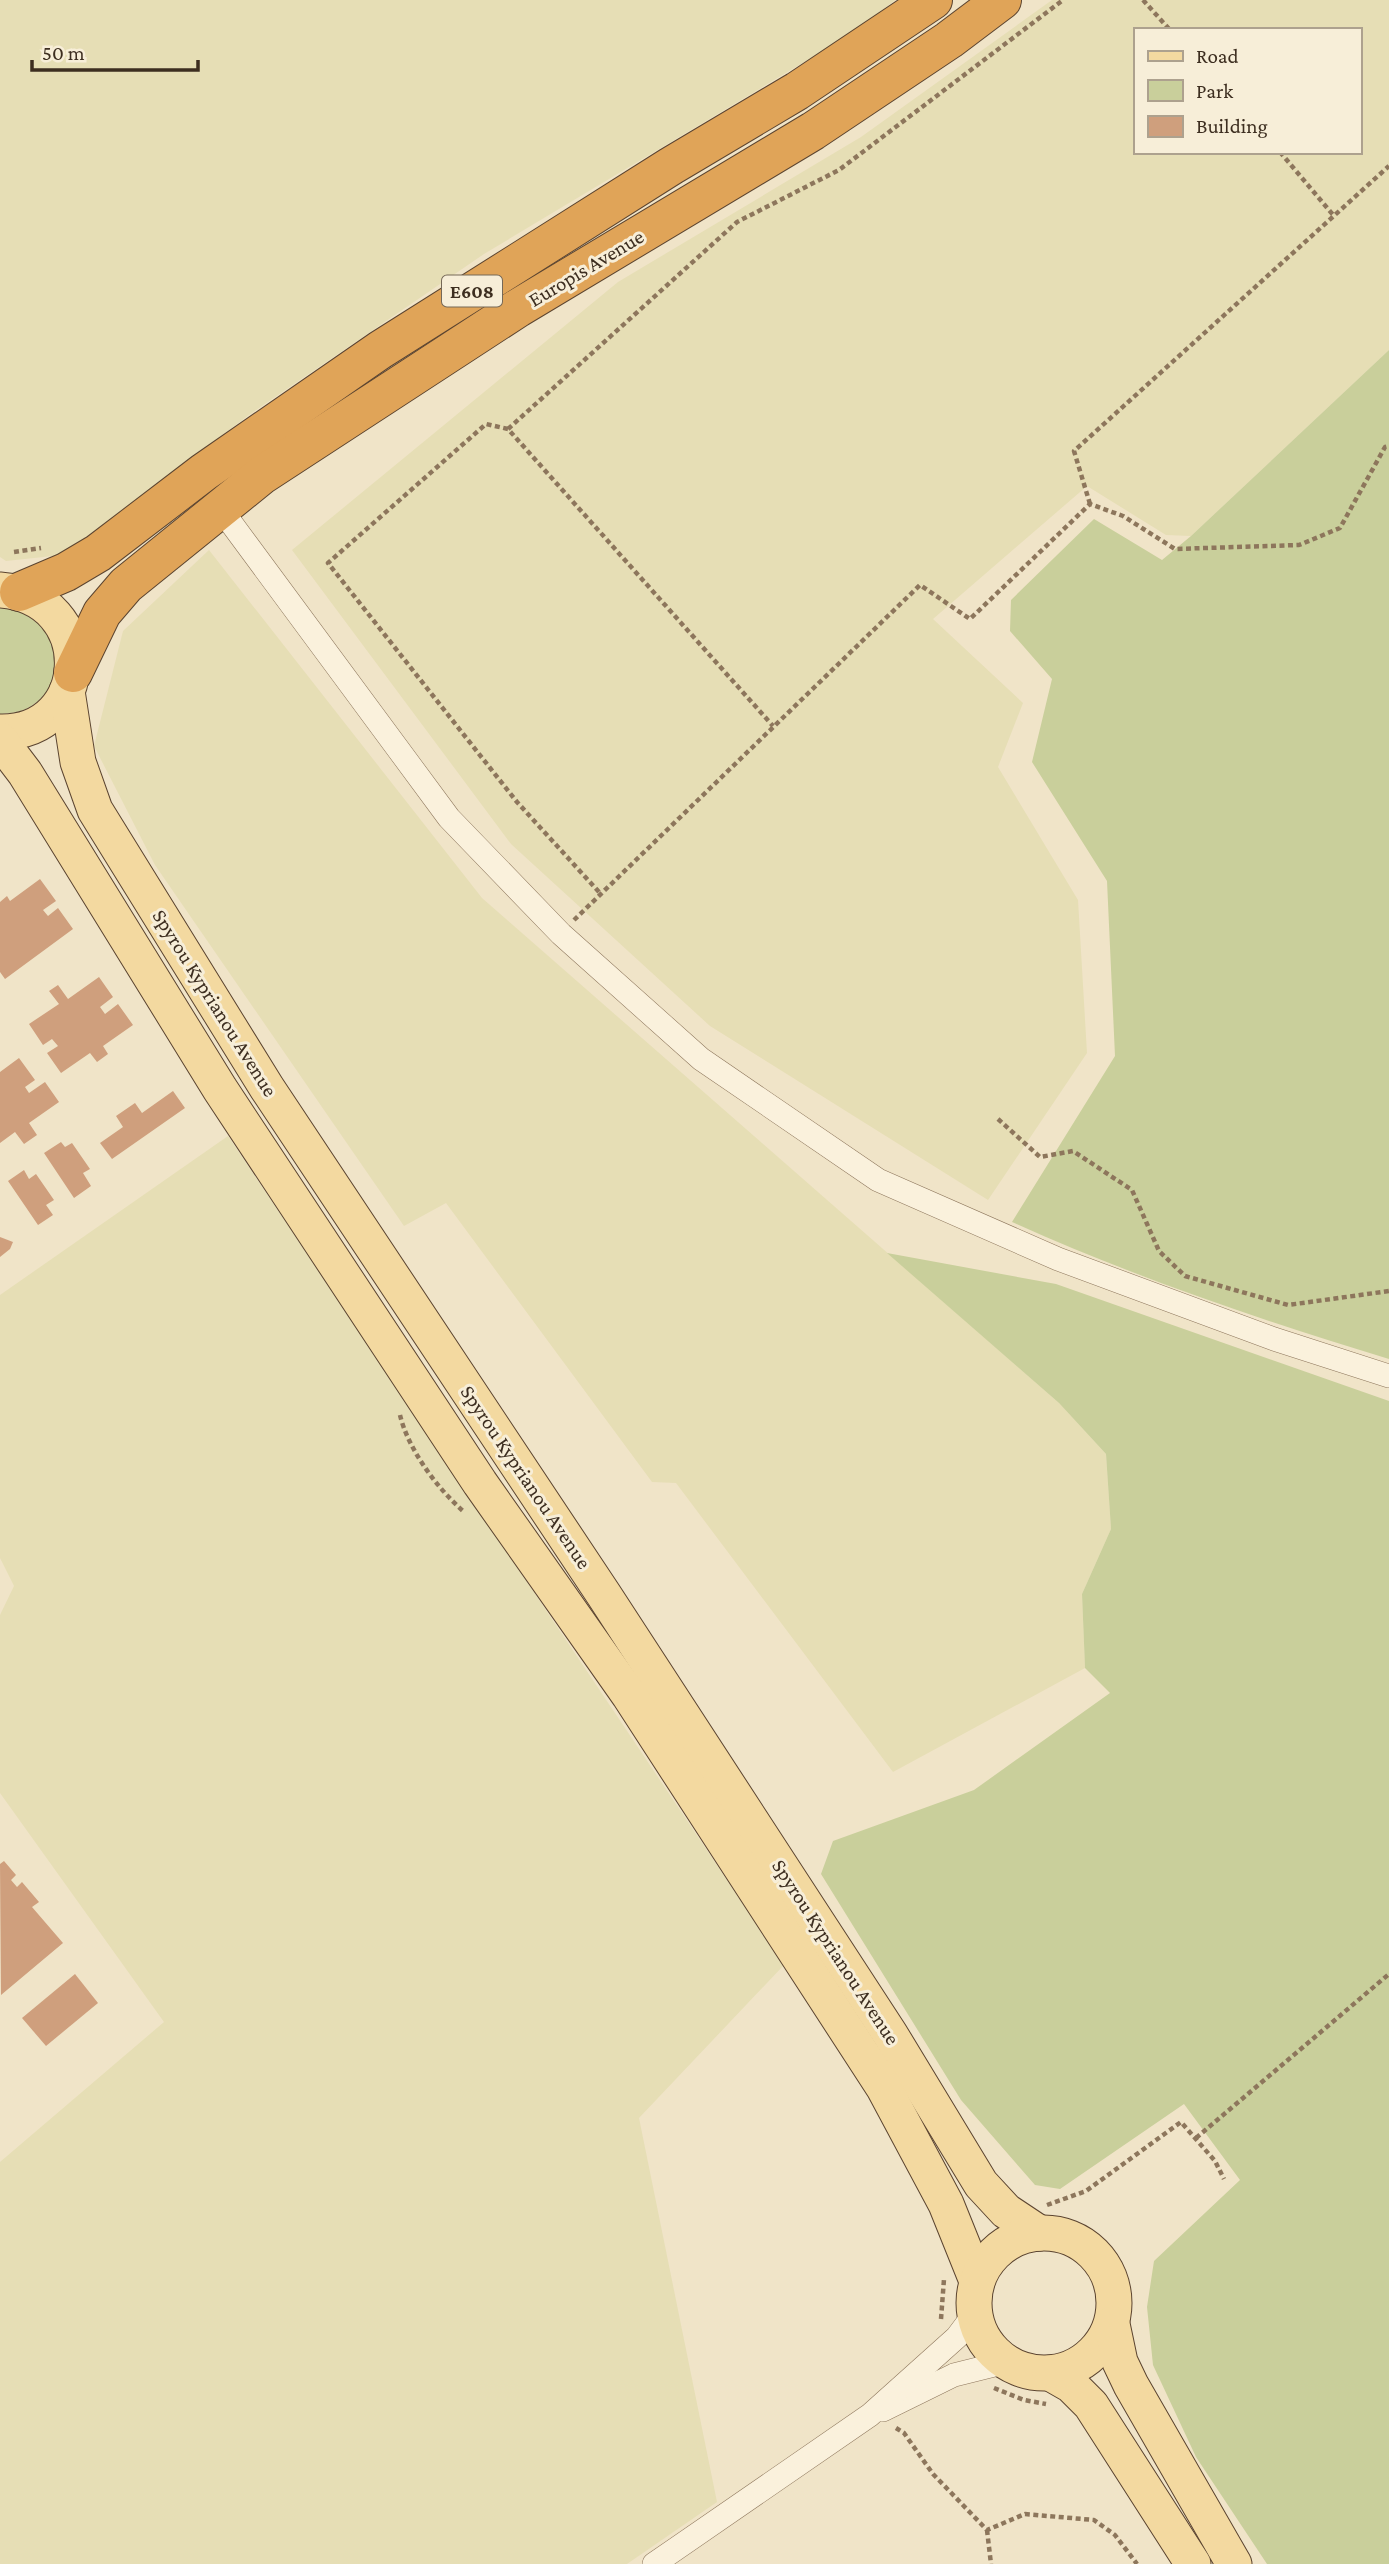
<svg xmlns="http://www.w3.org/2000/svg" width="1389" height="2564" font-family="'Crimson Pro',serif">
	<style>
		.farmland { fill: #e6deb5; fill-rule: evenodd }
		.green { fill: #c9cf9b }
		.building { fill: #cf9f7d }
		.lines { fill: none; stroke-linecap: round; stroke-linejoin: round }
		.street-casing { stroke: #8d765c; stroke-width: 24 }
		.primary-casing { stroke: #5b4430; stroke-width: 37 }
		.highway-casing { stroke: #5b4430; stroke-width: 40 }
		.path { stroke: #8d765c; stroke-width: 4.5; stroke-dasharray: 5 3.5; stroke-linecap: butt }
		.street { stroke: #faf1dc; stroke-width: 23 }
		.primary { stroke: #f3d9a0; stroke-width: 35 }
		.highway { stroke: #e0a458; stroke-width: 38 }
		.labels { text-anchor: middle; stroke-width: 6; stroke-linejoin: round; paint-order: stroke }
		.shield { fill: #f7eed8; stroke: #756857; stroke-width: 2 }
		.shield-label { font-size: 19px; font-weight: bold; fill: #3d2e20 }
		.street-label { font-size: 21px; fill: #3d2e20; stroke: #f7eed8 }
	</style>
	<rect width="100%" height="100%" fill="#f0e4c8"/>
	<g class="farmland">
		<path d="M0 0H895L856 31 484 254 249 415 62 555 6 561 0 557Z"/>
		<path d="M1052 0H1389V350L1191 536 1166 535 1087 486 933 619 1023 703 998 767 1078 900 1087 1053 988 1200 710 1026 511 844 292 550 618 282 861 137ZM1135 30H1359V152H1135Z"/>
		<path d="M209 550 482 898 1059 1403 1106 1454 1111 1529 1082 1594 1085 1668 893 1772 676 1483 652 1482 446 1203 404 1226 155 865 94 746 123 631Z"/>
		<path d="M228 1136 784 1965 639 2118 717 2502 627 2564H0V2162L164 2022 0 1793V1615L14 1586 0 1558V1295Z"/>
	</g>
	<g class="green">
		<path d="M1389 350V1359C1261 1320 1134 1277 1012 1222L1115 1056 1107 881 1032 762 1052 679 1010 631 1011 600 1094 519 1162 560 1191 536Z"/>
		<path d="M0 607C57 613 80 681 26 709 19 713 8 713 0 714Z"/>
		<path d="M887 1253 1056 1284 1389 1401V2564H1267L1196 2457 1153 2365 1147 2307 1154 2261 1240 2180 1184 2104 1060 2189 1035 2185 961 2100 821 1874 833 1841 974 1790 1110 1693 1085 1668 1082 1594 1111 1529 1106 1454 1059 1403Z"/>
	</g>
	<g class="building">
		<path d="M40 879 56 901 43 910 48 916 58 908 73 929 5 979 0 972V902L7 896 10 901Z"/>
		<path d="M99 977 113 997 100 1007 105 1014 118 1004 133 1025 103 1046 108 1054 97 1062 90 1053 61 1073 47 1053 58 1046 52 1039 43 1045 29 1024 59 1004 49 991 58 985 68 999Z"/>
		<path d="M19 1058 35 1080 25 1087 29 1093 45 1082 59 1102 29 1123 37 1135 24 1144 15 1132 0 1143V1072Z"/>
		<path d="M173 1091 185 1108 112 1159 100 1143 123 1127 116 1116 135 1103 142 1113Z"/>
		<path d="M61 1142 65 1147 72 1143 90 1169 83 1173 91 1186 74 1198 44 1153Z"/>
		<path d="M24 1170 29 1179 36 1174 54 1200 46 1205 53 1215 38 1225 8 1181Z"/>
		<path d="M0 1237 13 1242 10 1249 0 1257Z"/>
		<path d="M4 1861 16 1875 11 1880 17 1887 22 1882 39 1902 32 1907 63 1943 1 1995 0 1864Z"/>
		<path d="M75 1974 98 2003 46 2046 22 2018Z"/>
	</g>
	<g class="lines">
		<g class="street-casing">
			<g id="street">
				<path d="M220 508 449 818 561 934 701 1059 878 1180 1058 1259 1274 1339 1389 1376"/>
				<path d="M883 2410 954 2375 1006 2362"/>
				<path d="M654 2564 870 2415 957 2337 975 2313"/>
			</g>
		</g>
		<g class="primary-casing">
			<g id="primary">
				<path d="M0 590C99 597 94 734 0 732"/>
				<path d="M67 691 78 762 95 810 267 1088 604 1595 890 2034 981 2184 1006 2211 1039 2233"/>
				<path d="M0 740 25 773 220 1089 480 1483 629 1695 884 2088 946 2204 977 2281"/>
				<circle cx="1044" cy="2303" r="70"/>
				<path d="M1112 2324 1120 2362 1131 2385 1234 2564"/>
				<path d="M1050 2373 1071 2385 1091 2405 1193 2564"/>
			</g>
		</g>
		<g class="highway-casing">
			<g id="highway">
				<path d="M19 592 66 572 98 553 204 472 380 350 671 166 797 91 933 0"/>
				<path d="M73 673 102 613 126 585 262 475 518 308 813 131 949 40 1002 0"/>
			</g>
		</g>
		<g class="path">
			<path d="M1143 0 1170 30"/>
			<path d="M1280 152 1334 216"/>
			<path d="M508 429 737 222 839 170 1063 0"/>
			<path d="M1090 504 1074 451 1389 166"/>
			<path d="M14 552 41 548"/>
			<path d="M599 892 517 802 328 563 486 424 508 429 773 726"/>
			<path d="M574 920 920 585 970 619 1090 504 1123 516 1175 549 1299 545 1340 528 1385 447 1389 446"/>
			<path d="M998 1119 1040 1157 1073 1151 1132 1190 1159 1251 1185 1276 1288 1305 1389 1291"/>
			<path d="M400 1415C408 1449 437 1488 463 1511"/>
			<path d="M1196 2138 1389 1974"/>
			<path d="M1047 2205 1086 2191 1181 2122 1215 2161 1224 2179"/>
			<path d="M941 2319 944 2279"/>
			<path d="M994 2388 1024 2400 1046 2404"/>
			<path d="M896 2428 904 2433 933 2474 987 2530 1025 2514 1094 2520 1115 2535 1137 2564"/>
			<path d="M987 2530 991 2564"/>
		</g>
		<use href="#street" class="street"/>
		<use href="#primary" class="primary"/>
		<use href="#highway" class="highway"/>
	</g>
	<g class="labels">
		<rect class="shield" x="442" y="275.5" width="60" height="31" rx="5"/>
		<g class="shield-label">
			<text x="472" y="298">E608</text>
		</g>
		<g class="street-label">
			<text transform="translate(586 268) rotate(-31)" y="7">Europis Avenue</text>
			<text transform="translate(215 1003) rotate(58)" y="7">Spyrou Kyprianou Avenue</text>
			<text transform="translate(526 1477) rotate(56)" y="7">Spyrou Kyprianou Avenue</text>
			<text transform="translate(836 1952) rotate(57)" y="7">Spyrou Kyprianou Avenue</text>
		</g>
	</g>
	<rect x="1134" y="28" width="228" height="126" fill="#f7eed8" stroke="#ada18e" stroke-width="2"/>
	<rect x="1148" y="51" width="35" height="10" fill="#f3d9a0" stroke="#ada18e" stroke-width="2"/>
	<text x="1196" y="63" font-size="21" fill="#3d2e20">Road</text>
	<rect x="1148" y="80" width="35" height="21" fill="#c9cf9b" stroke="#ada18e" stroke-width="2"/>
	<text x="1196" y="98" font-size="21" fill="#3d2e20">Park</text>
	<rect x="1148" y="116" width="35" height="21" fill="#cf9f7d" stroke="#ada18e" stroke-width="2"/>
	<text x="1196" y="133" font-size="21" fill="#3d2e20">Building</text>
	<path d="M32 60v10h166v-10" fill="none" stroke="#3d2e20" stroke-width="3.5"/>
	<text x="42" y="60" font-size="21" fill="#3d2e20" stroke="#f7eed8" stroke-width="5" paint-order="stroke">50 m</text>
</svg>
